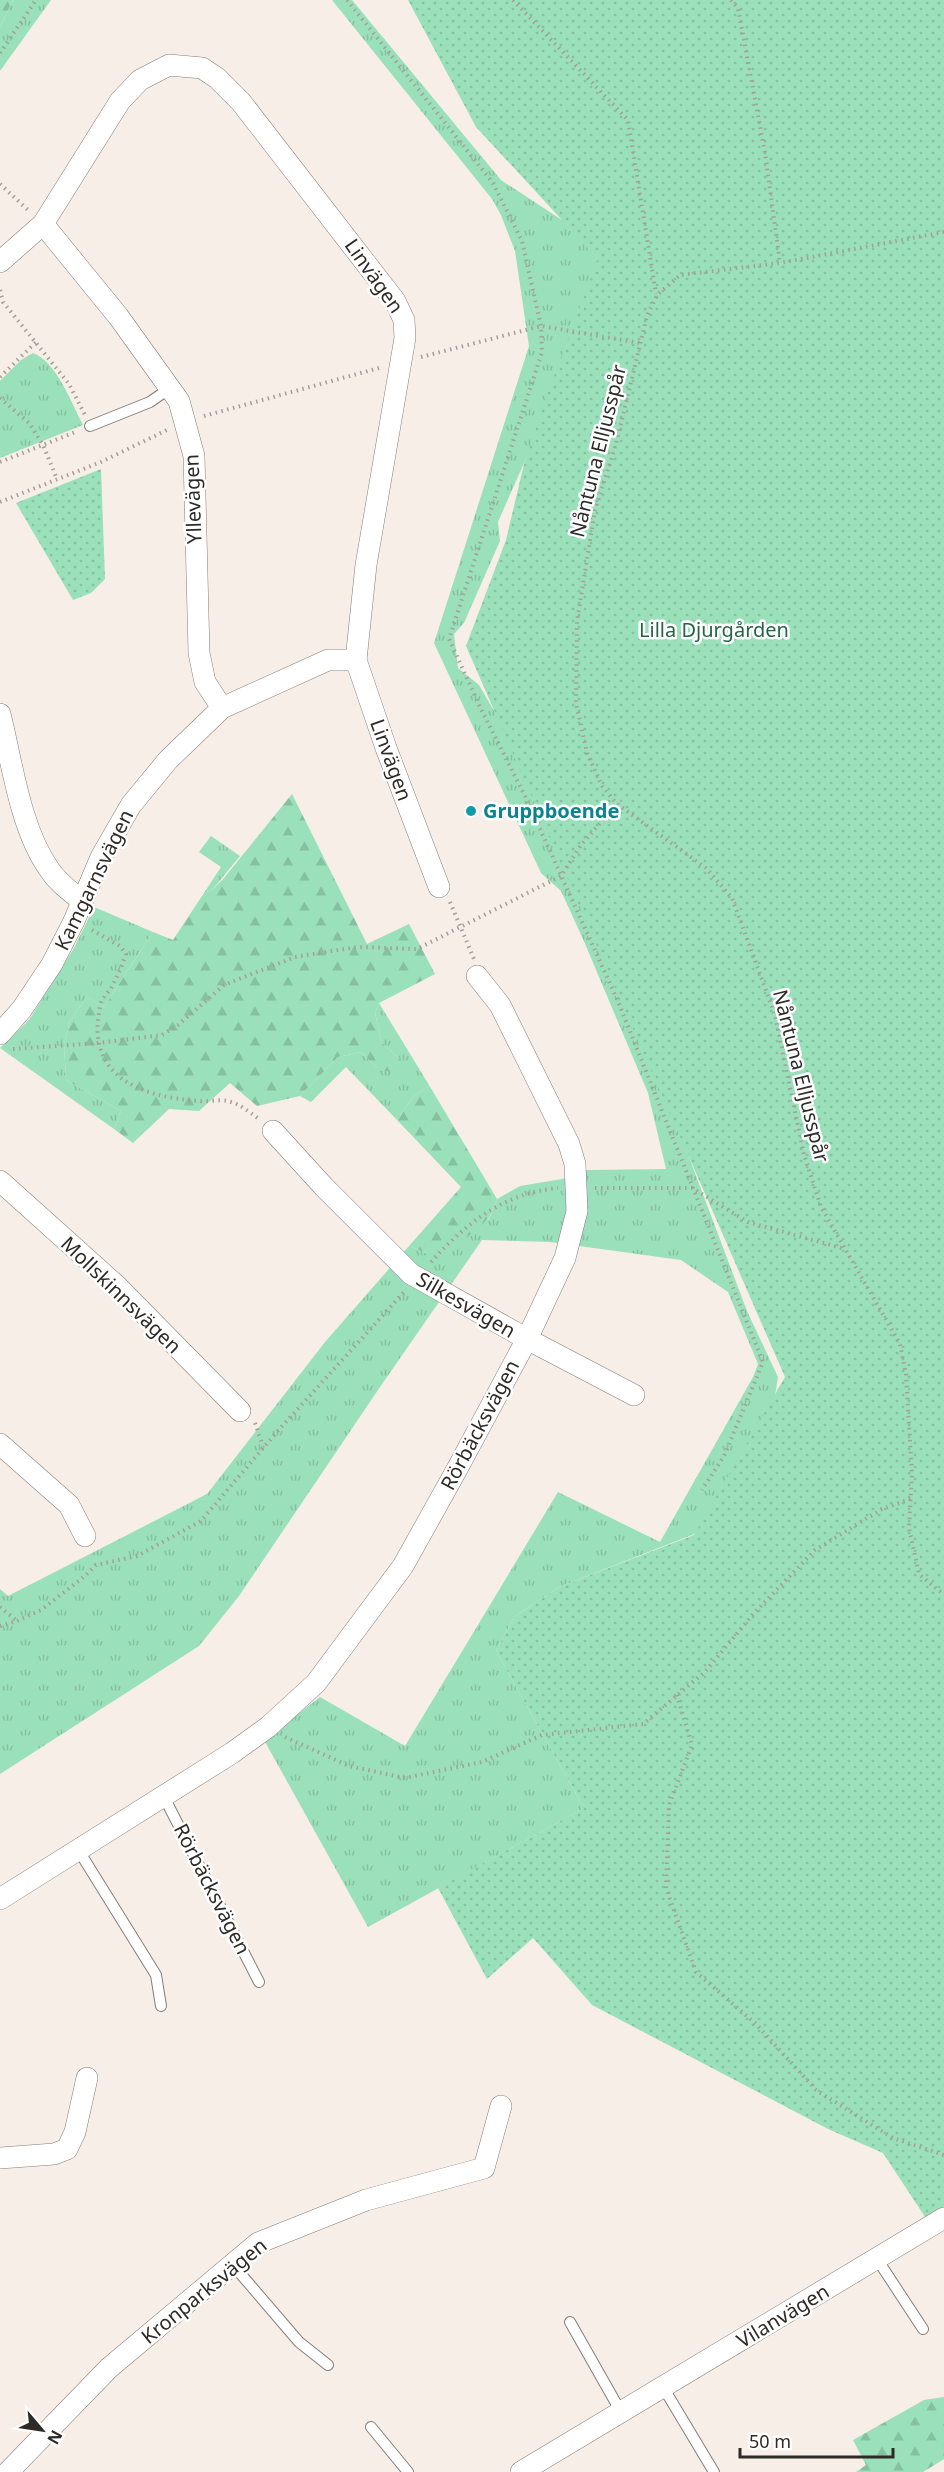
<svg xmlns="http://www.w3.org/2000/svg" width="944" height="2472" font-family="'Noto Sans',sans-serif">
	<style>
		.grass { fill: url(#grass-tufts) }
		.forest { fill: url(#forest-firs) }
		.park { fill: url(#park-dots) }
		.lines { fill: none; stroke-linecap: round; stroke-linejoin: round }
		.service-casing { stroke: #867e78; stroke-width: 12 }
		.minor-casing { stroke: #867e78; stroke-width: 22 }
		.path { stroke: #a59e99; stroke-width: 4; stroke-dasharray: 1.5 4.5; stroke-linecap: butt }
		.service { stroke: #fff; stroke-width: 10 }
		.minor { stroke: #fff; stroke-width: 21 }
		.culture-dot { fill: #0f9aa8; stroke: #fff; stroke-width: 2 }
		.labels { text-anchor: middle; stroke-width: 5; stroke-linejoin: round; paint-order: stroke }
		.street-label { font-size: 20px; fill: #2d2a27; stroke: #fff }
		.park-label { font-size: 20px; fill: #256446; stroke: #fff }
		.culture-label { font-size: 20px; font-weight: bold; fill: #0d838f; stroke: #fff; text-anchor: start }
	</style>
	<defs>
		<pattern id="grass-tufts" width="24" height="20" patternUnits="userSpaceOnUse" patternTransform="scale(1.5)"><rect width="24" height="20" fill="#9ae0ba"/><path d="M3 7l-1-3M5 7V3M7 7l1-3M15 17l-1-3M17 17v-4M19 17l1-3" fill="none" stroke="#85c0a0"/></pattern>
		<pattern id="forest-firs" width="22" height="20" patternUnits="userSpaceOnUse" patternTransform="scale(1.5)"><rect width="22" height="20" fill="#9ae0ba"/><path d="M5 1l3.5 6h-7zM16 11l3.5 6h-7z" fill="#85c0a0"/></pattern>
		<pattern id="park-dots" width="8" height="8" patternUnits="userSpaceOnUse" patternTransform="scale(1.5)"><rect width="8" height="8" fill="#9ae0ba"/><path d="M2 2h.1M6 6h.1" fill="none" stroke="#85c0a0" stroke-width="1.8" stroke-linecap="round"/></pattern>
	</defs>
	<rect width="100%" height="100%" fill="#f7eee7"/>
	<g class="grass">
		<path d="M13 0H51L0 71V27Z"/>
		<path d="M332 0H352L501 180 603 247 608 273 498 522 500 541 464 623 454 634 458 668 479 685 569 839 747 1311 778 1377 772 1414 702 1531 559 1587 514 1617 496 1651 584 1808 368 1927 264 1740 320 1697 405 1746 558 1492 660 1542 753 1377 758 1364 728 1292 681 1260 550 1242 482 1240 380 1387 239 1596 199 1646 0 1774V1589L8 1596 207 1494 325 1342 409 1246 426 1253 489 1219 497 1199 520 1186 562 1179 587 1170 666 1169 648 1093 583 939 561 891 541 873 434 643 529 346 515 251 501 215 492 199Z"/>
		<path d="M33 353C56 361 72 404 83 425L0 458V381L21 360Z"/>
		<path d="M211 836 240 856 213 889 204 893 221 867 199 852Z"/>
		<path d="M94 907 153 932 104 1007 87 997 70 1021 64 1044 66 1080 121 1111 114 1129 0 1048 29 1020 74 948Z"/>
		<path d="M379 1003 429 1085 413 1097 397 1120 346 1067 311 1102 300 1096 338 1057 361 1052 377 1068 401 1060 382 1043 375 1013Z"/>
	</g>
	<g class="forest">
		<path d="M0 0H13L0 27Z"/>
		<path d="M292 794 367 944 409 924 435 974 379 1003 375 1013 382 1043 401 1060 393 1073 377 1068 361 1052 338 1057 300 1096 257 1106 230 1083 199 1111 169 1109 133 1143 114 1129 121 1111 66 1080 64 1044 70 1021 87 997 104 1007 153 932 173 940 204 893 213 889 224 878Z"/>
		<path d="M429 1085 497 1199 489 1218 459 1244 426 1253 409 1246 461 1187 397 1120 413 1097Z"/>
		<path d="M944 2397V2459L923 2472H856L866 2465 853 2440 924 2400Z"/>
	</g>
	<g class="park">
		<path d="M408 0H944V2218L931 2226 883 2153 828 2129 592 2005 533 1938 487 1979 438 1888 584 1808 496 1651 514 1617 559 1587 694 1535 785 1377 466 646 506 540 524 464 544 403 598 259 476 127Z"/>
		<path d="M101 469 105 579 91 593 73 600 16 503Z"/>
	</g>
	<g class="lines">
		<g class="service-casing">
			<g id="service">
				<path d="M90 426 150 402 170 388"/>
				<path d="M164 1797 259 1982"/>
				<path d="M79 1851 156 1975 161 2006"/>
				<path d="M877 2259 923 2329"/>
				<path d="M233 2265 299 2342 328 2365"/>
				<path d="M570 2322 621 2412"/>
				<path d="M663 2387 714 2472"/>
				<path d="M371 2427 408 2472"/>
			</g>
		</g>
		<g class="minor-casing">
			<g id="minor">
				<path d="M43 224 118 316 179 401 194 456 199 653 205 682 222 708"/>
				<path d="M0 262 43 224 120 101 140 80 169 65 202 68 217 78 241 102 395 301 404 320 405 338 366 565 356 660 386 748 439 887"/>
				<path d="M0 714C12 762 20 828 49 869 57 882 70 891 82 901"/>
				<path d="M0 1034 22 1009 52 964 74 921 101 857 131 805 168 760 222 708 328 660H356"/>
				<path d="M273 1131 324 1187 411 1274 527 1339 634 1395"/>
				<path d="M0 1181 117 1286 240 1411"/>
				<path d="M0 1444 69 1505 85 1536"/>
				<path d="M0 1899 232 1753 268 1727 316 1683 403 1566 456 1471 527 1339 565 1258 577 1211 575 1164 569 1144 500 1005 477 976"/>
				<path d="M0 2158 54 2154 67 2149 75 2132 87 2078"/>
				<path d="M8 2472 109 2368 258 2243 366 2200 484 2168 501 2106"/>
				<path d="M521 2472 944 2218"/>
			</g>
		</g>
		<g class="path">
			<path d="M347 0 493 183 522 241 541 326 542 352 449 639 481 709 526 798 617 999 763 1362 724 1456 702 1490"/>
			<path d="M513 0 628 120 656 294"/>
			<path d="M731 0 738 8 765 153 780 263"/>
			<path d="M0 53 36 0"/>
			<path d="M0 184 28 210"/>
			<path d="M944 232 780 263 680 275 657 295 647 316 616 444 595 510 577 621 576 703 587 753 602 786 617 804 706 868 732 898 775 1015 804 1155 821 1207 900 1344 906 1374 912 1474 909 1528 919 1574 944 1595"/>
			<path d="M0 290 3 302 69 384 85 415"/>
			<path d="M421 357 541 326 640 343"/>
			<path d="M0 377 36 342"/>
			<path d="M0 398 29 423 43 445 57 479"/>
			<path d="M204 416 379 368"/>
			<path d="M0 462 78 431"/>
			<path d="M0 502 101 462 167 430"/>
			<path d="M450 902 474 959"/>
			<path d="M92 930 120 946 126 954C122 966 117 977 111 988 108 993 102 998 101 1003 83 1076 139 1097 200 1101 208 1102 219 1099 227 1101 239 1103 249 1112 259 1119"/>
			<path d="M13 1049 98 1043 162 1035 178 1025 224 985 295 957 357 947 417 949 561 876 581 845 617 804"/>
			<path d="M595 1188H692L748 1222 845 1249"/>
			<path d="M431 1262C466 1223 504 1193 558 1188"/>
			<path d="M255 1423 263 1446"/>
			<path d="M0 1607 17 1621"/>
			<path d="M0 1626 17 1621 41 1610 85 1576 96 1565 137 1556 201 1521 275 1434 404 1292"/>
			<path d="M677 1695 692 1745 669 1805 666 1888 696 1972 756 2024 816 2090 893 2138 944 2155"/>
			<path d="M285 1737 349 1766 405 1778 482 1762 542 1735 643 1724 705 1672 754 1613 815 1550 882 1509 911 1499"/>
		</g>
		<use href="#service" class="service"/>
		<use href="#minor" class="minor"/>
	</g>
	<circle class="culture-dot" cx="471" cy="811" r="6"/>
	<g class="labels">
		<g class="street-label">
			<text transform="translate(374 276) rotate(55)" y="7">Linvägen</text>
			<text transform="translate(598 451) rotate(-76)" y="7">Nåntuna Elljusspår</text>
			<text transform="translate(193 499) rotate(-92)" y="7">Yllevägen</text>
			<text transform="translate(391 760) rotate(70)" y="7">Linvägen</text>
			<text transform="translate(94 880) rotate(-64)" y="7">Kamgarnsvägen</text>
			<text transform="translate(801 1076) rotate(76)" y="7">Nåntuna Elljusspår</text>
			<text transform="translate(121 1295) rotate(44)" y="7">Mollskinnsvägen</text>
			<text transform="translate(466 1305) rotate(30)" y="7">Silkesvägen</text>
			<text transform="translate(480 1425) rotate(-62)" y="7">Rörbäcksvägen</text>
			<text transform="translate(212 1889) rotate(63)" y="7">Rörbäcksvägen</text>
			<text transform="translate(204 2291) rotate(-39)" y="7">Kronparksvägen</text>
			<text transform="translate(783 2316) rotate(-31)" y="7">Vilanvägen</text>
		</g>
		<g class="park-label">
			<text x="714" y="637">Lilla Djurgården</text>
		</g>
		<g class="culture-label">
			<text x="483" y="818">Gruppboende</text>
		</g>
	</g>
	<g transform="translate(42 2430) rotate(119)" stroke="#ffffff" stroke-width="4.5" paint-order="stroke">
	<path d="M0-4.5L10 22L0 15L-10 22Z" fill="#2d2a27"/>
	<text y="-9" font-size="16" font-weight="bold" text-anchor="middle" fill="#2d2a27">N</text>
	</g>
	<path d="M740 2448v9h153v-9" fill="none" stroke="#2d2a27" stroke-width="3"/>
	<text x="749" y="2448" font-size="18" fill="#2d2a27" stroke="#ffffff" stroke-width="4.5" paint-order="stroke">50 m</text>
</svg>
